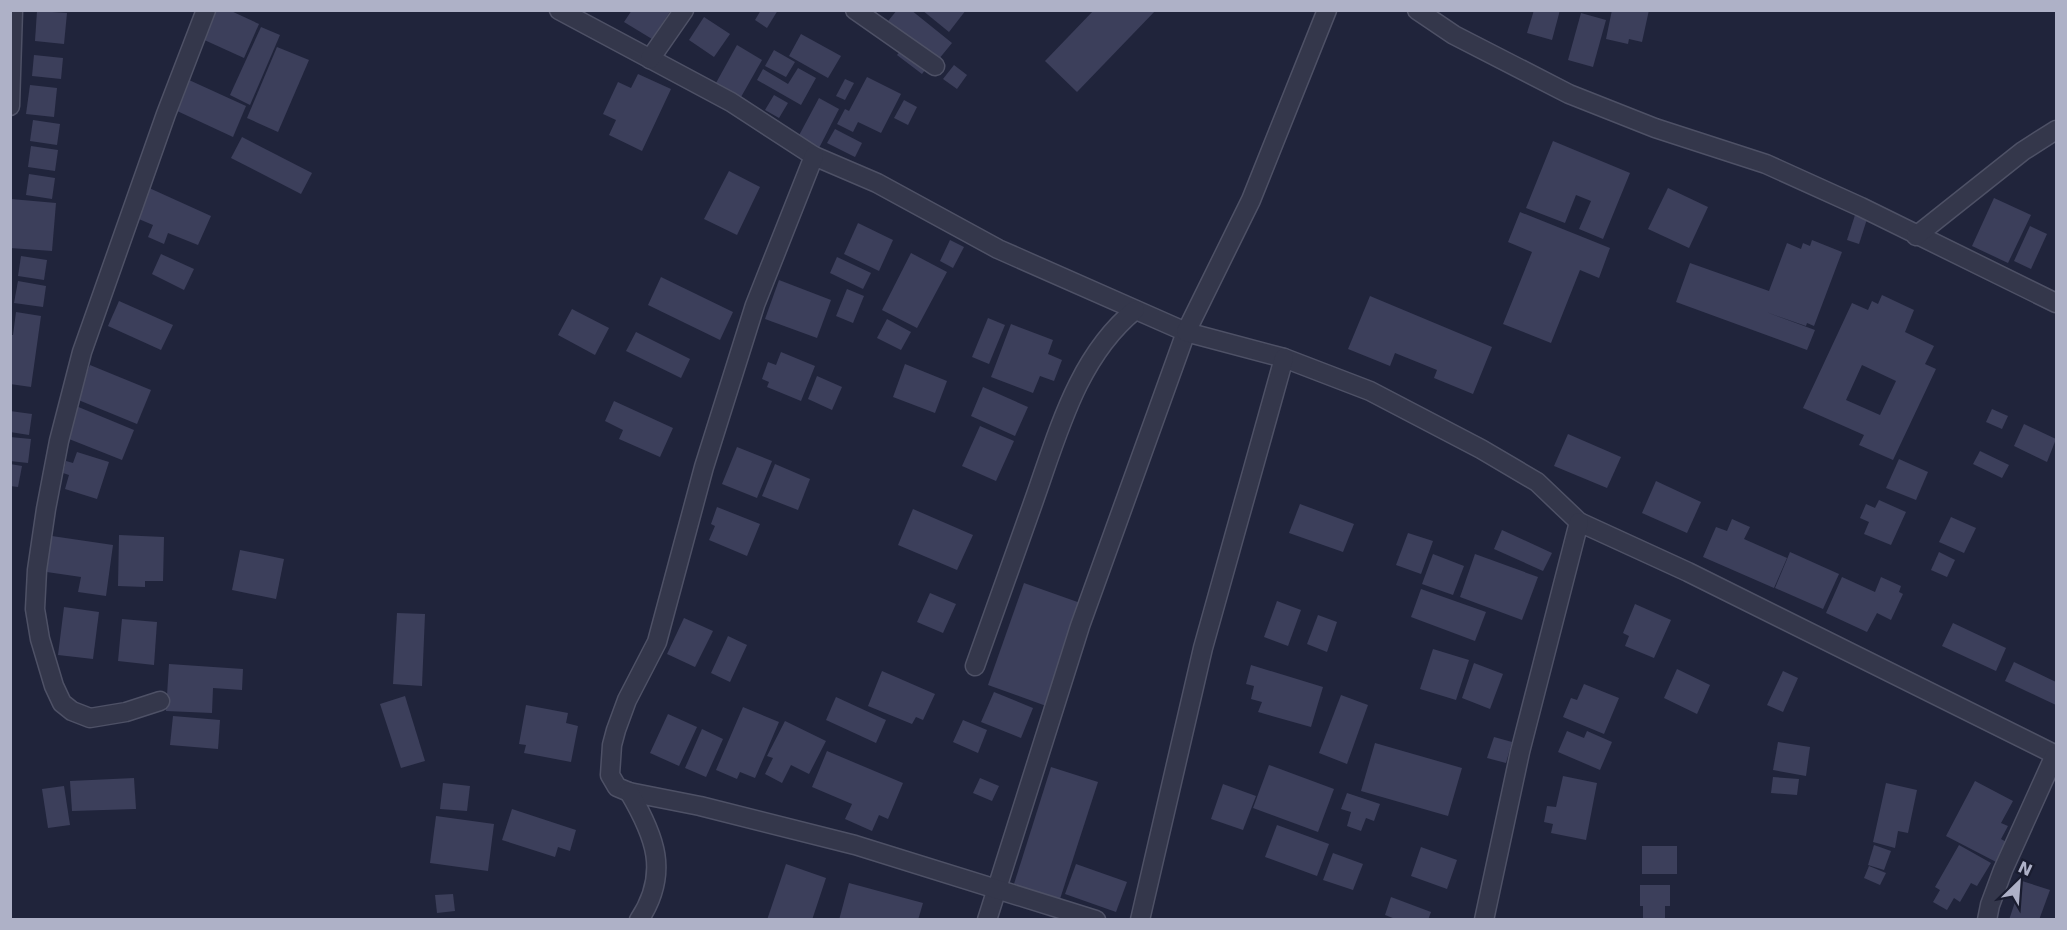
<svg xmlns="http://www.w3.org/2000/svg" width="2067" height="930" font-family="'DejaVu Sans',sans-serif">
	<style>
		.building { fill: #3c3f5b; fill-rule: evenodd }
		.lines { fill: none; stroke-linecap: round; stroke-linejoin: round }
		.minor-casing { stroke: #4e5166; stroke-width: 21 }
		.minor { stroke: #34374b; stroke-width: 18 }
	</style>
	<rect width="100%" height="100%" fill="#20243b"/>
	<g class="building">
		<path d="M213 10H229L259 24 244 58 200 38Z"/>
		<path d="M632 10H671L652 39 624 22Z"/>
		<path d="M761 10H778L767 28 755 20Z"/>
		<path d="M897 10H911L952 43 934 65 931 62 922 74 897 55 907 43 885 25Z"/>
		<path d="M922 10H966L949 32Z"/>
		<path d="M1094 10H1156L1077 92 1045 61Z"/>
		<path d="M1534 10H1560L1552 40 1527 33Z"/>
		<path d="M1612 10H1649L1642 42 1629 39 1628 44 1606 39Z"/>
		<path d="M37 11 67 13 64 44 35 41Z"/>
		<path d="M1581 13 1606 20 1593 67 1568 60Z"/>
		<path d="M704 17 730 34 714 57 689 40Z"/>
		<path d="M261 27 280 35 250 105 230 95Z"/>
		<path d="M801 34 841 56 828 78 789 56Z"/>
		<path d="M737 45 762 60 741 97 716 83Z"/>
		<path d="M277 47 309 60 278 132 247 118Z"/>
		<path d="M774 50 795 62 786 77 765 66Z"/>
		<path d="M34 55 63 58 61 79 32 76Z"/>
		<path d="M954 65 967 75 957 89 943 79Z"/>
		<path d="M798 68 816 78 801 105 757 80 763 69 788 84Z"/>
		<path d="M638 74 671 89 642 151 609 135 616 120 603 114 618 82 631 88Z"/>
		<path d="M867 77 901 94 881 133 858 122 853 132 837 124 845 109 849 111Z"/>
		<path d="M845 79 854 83 845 100 836 96Z"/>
		<path d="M189 80 246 106 233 137 175 110Z"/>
		<path d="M30 85 57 88 54 117 26 114Z"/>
		<path d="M774 95 788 103 779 118 765 110Z"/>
		<path d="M819 98 839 109 817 152 796 141Z"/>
		<path d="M904 100 917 107 908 125 894 118Z"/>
		<path d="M33 120 60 124 57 145 30 141Z"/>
		<path d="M835 129 862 143 855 157 827 143Z"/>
		<path d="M242 137 312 173 301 194 231 158Z"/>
		<path d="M1553 141 1630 173 1603 239 1579 229 1591 201 1576 195 1565 223 1526 208Z"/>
		<path d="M31 146 58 150 55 171 28 167Z"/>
		<path d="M729 171 760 187 737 235 704 219Z"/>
		<path d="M29 174 55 178 52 199 26 195Z"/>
		<path d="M147 187 211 216 198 245 168 233 164 244 148 237 153 225 134 217Z"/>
		<path d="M1668 188 1708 207 1689 248 1648 229Z"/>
		<path d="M1994 198 2031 215 2008 263 1972 246Z"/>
		<path d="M11 199 56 203 52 251 10 248Z"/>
		<path d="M1520 212 1610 248 1599 278 1580 270 1551 343 1503 324 1532 252 1508 242Z"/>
		<path d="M1856 212 1868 216 1859 244 1847 240Z"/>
		<path d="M858 223 893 240 879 271 844 254Z"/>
		<path d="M2030 226 2047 234 2031 269 2014 261Z"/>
		<path d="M950 240 964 247 953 268 940 261Z"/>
		<path d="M1812 240 1842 252 1814 326 1807 323 1806 326 1766 312 1815 330 1807 350 1676 302 1690 263 1769 291 1787 243 1801 249 1803 243 1810 246Z"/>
		<path d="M911 253 947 272 917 328 882 310Z"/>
		<path d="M161 254 194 269 184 290 152 274Z"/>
		<path d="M21 256 47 260 44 280 18 276Z"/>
		<path d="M837 257 871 273 863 289 830 273Z"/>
		<path d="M661 277 733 312 720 340 648 305Z"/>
		<path d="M779 280 831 300 817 338 765 319Z"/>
		<path d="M18 281 46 286 43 307 14 303Z"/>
		<path d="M847 289 864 296 853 323 836 316Z"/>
		<path d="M1882 295 1914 310 1905 332 1934 346 1925 364 1936 369 1893 460 1859 445 1864 435 1803 408 1852 303 1868 310 1872 301 1878 304ZM1862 365 1896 381 1880 415 1846 400Z"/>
		<path d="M1370 296 1492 347 1473 394 1434 378 1437 370 1395 353 1390 366 1348 349Z"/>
		<path d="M119 301 173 325 161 350 108 326Z"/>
		<path d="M572 309 609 328 595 355 558 335Z"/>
		<path d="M16 312 41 316 31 387 10 384V335H13Z"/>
		<path d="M988 318 1005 325 989 364 972 357Z"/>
		<path d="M887 319 911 332 901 350 877 338Z"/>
		<path d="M1011 324 1053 340 1048 354 1062 360 1054 381 1040 376 1033 393 991 377Z"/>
		<path d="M636 332 690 359 681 378 626 351Z"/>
		<path d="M781 352 815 366 801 401 767 387 769 382 762 379 768 362 776 365Z"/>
		<path d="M905 364 947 381 935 413 893 397Z"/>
		<path d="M90 365 151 390 137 424 76 399Z"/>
		<path d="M817 376 842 387 832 410 808 399Z"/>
		<path d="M983 387 1028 407 1015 436 971 416Z"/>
		<path d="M614 401 673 428 660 457 619 439 623 430 605 421Z"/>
		<path d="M76 406 134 430 122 460 64 437Z"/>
		<path d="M1992 409 2008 416 2002 429 1986 422Z"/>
		<path d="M10 411 32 414 29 435 10 432Z"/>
		<path d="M2024 424 2056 439 2047 462 2014 446Z"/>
		<path d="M980 426 1014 441 996 481 962 466Z"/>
		<path d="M1568 434 1621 457 1607 488 1554 466Z"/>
		<path d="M10 437 31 439 28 463 10 461Z"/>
		<path d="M737 447 772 461 757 498 722 484Z"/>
		<path d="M1980 451 2009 465 2002 478 1973 464Z"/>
		<path d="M77 452 109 462 97 499 65 489 69 475 63 473 66 461 73 463Z"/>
		<path d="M1899 459 1928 472 1916 500 1886 488Z"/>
		<path d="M10 464 22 466 18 487 10 486Z"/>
		<path d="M775 464 810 479 798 510 762 496Z"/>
		<path d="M1656 481 1701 502 1687 533 1642 513Z"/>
		<path d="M1879 500 1906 512 1891 545 1864 534 1869 522 1860 518 1866 504 1875 508Z"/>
		<path d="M1300 504 1354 524 1343 552 1289 533Z"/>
		<path d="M717 507 760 524 747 556 709 540 715 526 711 524Z"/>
		<path d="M913 509 973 535 957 570 898 545Z"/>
		<path d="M1951 517 1976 528 1964 553 1939 542Z"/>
		<path d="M1732 519 1750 527 1744 539 1787 558 1774 588 1703 557 1716 527 1727 531Z"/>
		<path d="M1502 530 1552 553 1543 571 1494 549Z"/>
		<path d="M1408 533 1433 541 1421 574 1396 565Z"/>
		<path d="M45 535 113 545 106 596 78 592 81 577 40 571Z"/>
		<path d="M119 535 164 537 163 581H145V587L118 586Z"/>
		<path d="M240 550 284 559 276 599 232 590Z"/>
		<path d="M1790 552 1839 574 1823 609 1775 588Z"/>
		<path d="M1939 552 1955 560 1947 577 1931 570Z"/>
		<path d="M1433 554 1464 566 1453 595 1422 584Z"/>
		<path d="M1475 554 1538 577 1522 620 1460 597Z"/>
		<path d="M1842 577 1875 592 1881 577 1901 586 1899 592 1903 594 1891 620 1877 613 1867 632 1826 613Z"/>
		<path d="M1024 583 1086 605 1049 707 988 685Z"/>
		<path d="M1421 589 1486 612 1475 641 1411 617Z"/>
		<path d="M930 593 956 604 943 633 917 622Z"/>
		<path d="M1277 601 1301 610 1288 646 1264 637Z"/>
		<path d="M1635 604 1671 620 1654 658 1625 646 1629 636 1623 633Z"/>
		<path d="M64 607 99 612 93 659 58 655Z"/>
		<path d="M397 613 425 614 422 686 393 684Z"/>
		<path d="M1318 615 1337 622 1327 652 1307 644Z"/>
		<path d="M684 618 713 631 695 667 667 654Z"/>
		<path d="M122 619 157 622 154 665 118 661Z"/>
		<path d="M1953 623 2006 648 1996 671 1942 646Z"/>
		<path d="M728 636 747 645 730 682 711 673Z"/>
		<path d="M1433 649 1469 660 1456 700 1420 689Z"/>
		<path d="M2014 662 2056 682V705L2005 681Z"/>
		<path d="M1474 663 1503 674 1490 709 1462 698Z"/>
		<path d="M169 664 243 669 242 690 213 688 212 713 166 711Z"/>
		<path d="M1251 665 1323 687 1311 727 1258 712 1262 702 1251 699 1254 686 1246 684Z"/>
		<path d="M1677 669 1710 685 1697 714 1664 698Z"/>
		<path d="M882 671 935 694 923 720 916 717 912 724 868 706Z"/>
		<path d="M1783 671 1798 678 1783 712 1767 705Z"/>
		<path d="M1584 684 1619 698 1604 734 1563 717 1571 698 1577 700Z"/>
		<path d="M994 692 1033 708 1021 738 981 722Z"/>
		<path d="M1341 695 1368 705 1347 764 1319 753Z"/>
		<path d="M405 696 425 761 401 768 380 704Z"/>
		<path d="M836 697 886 720 876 743 826 720Z"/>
		<path d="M526 705 568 713 566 723 578 726 571 762 524 753 526 745 519 744Z"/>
		<path d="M743 707 779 722 755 778 740 772 737 779 716 770Z"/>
		<path d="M668 714 697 727 679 766 650 753Z"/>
		<path d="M173 716 220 720 218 749 170 745Z"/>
		<path d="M963 720 987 730 978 753 953 742Z"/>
		<path d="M785 721 826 741 809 774 791 765 782 783 765 774 773 758 767 756Z"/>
		<path d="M702 729 723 739 706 777 685 768Z"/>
		<path d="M1567 731 1584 738 1587 731 1612 742 1600 770 1558 752Z"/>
		<path d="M1494 737 1512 742 1506 763 1487 758Z"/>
		<path d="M1778 742 1810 747 1806 776 1773 770Z"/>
		<path d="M1375 743 1462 768 1448 816 1361 791Z"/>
		<path d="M827 751 903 783 888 819 879 815 872 831 845 819 852 804 812 787Z"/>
		<path d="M1269 765 1334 789 1318 832 1253 808Z"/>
		<path d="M1051 767 1098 782 1060 899 1014 884Z"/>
		<path d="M1563 776 1597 783 1586 840 1551 833 1553 824 1544 822 1547 806 1556 807Z"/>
		<path d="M1773 777 1799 779 1797 795 1771 793Z"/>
		<path d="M134 778 136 809 72 811 70 781Z"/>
		<path d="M980 778 999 786 992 801 973 793Z"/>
		<path d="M1975 781 2013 801 2001 823 2008 826 2001 839 2010 844 2000 864 1946 836Z"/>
		<path d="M443 783 470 786 467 811 440 809Z"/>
		<path d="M1886 783 1917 790 1908 833 1898 831 1895 848 1873 842Z"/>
		<path d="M1223 784 1256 796 1243 830 1211 819Z"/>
		<path d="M64 786 70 825 48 828 42 789Z"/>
		<path d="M1347 793 1380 804 1374 821 1366 818 1361 831 1347 826 1351 812 1341 809Z"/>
		<path d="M512 809 576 830 570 851 558 847 555 857 502 840Z"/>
		<path d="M436 816 494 824 488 871 430 863Z"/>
		<path d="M1277 825 1329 844 1317 876 1265 857Z"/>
		<path d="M1874 845 1891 851 1884 870 1868 865Z"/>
		<path d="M1959 845 1991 863 1977 886 1971 883 1960 902 1954 898 1947 910 1933 902 1940 890 1935 887Z"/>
		<rect x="1642" y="846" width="35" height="28"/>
		<path d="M1421 847 1457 860 1447 889 1411 876Z"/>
		<path d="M1333 853 1363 864 1353 890 1323 880Z"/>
		<path d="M786 864 826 878 812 920H767Z"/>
		<path d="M1076 864 1127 882 1116 912 1065 894Z"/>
		<path d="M1869 866 1886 873 1880 885 1864 878Z"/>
		<path d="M2022 881 2050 890 2039 920H2009Z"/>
		<path d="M849 883 923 903 918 920H839Z"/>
		<path d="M1640 885H1670V906H1665V920H1643V906H1640Z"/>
		<path d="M453 894 455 911 437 913 435 895Z"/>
		<path d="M1391 897 1431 912 1428 920H1398L1385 915Z"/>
	</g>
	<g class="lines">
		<g class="minor-casing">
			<g id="minor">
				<path d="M559 10 731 102 814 156 877 183 998 249 1186 332 1080 626 987 920"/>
				<path d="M855 10 935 66"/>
				<path d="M1327 10 1251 200 1186 332 1284 358 1370 391 1481 449 1537 482 1579 522 1688 572 2056 755"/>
				<path d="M1417 10 1454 35 1569 94 1655 128 1766 164 1861 207 2056 303"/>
				<path d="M650 59 684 10"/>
				<path d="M10 106 13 10"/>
				<path d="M814 156 755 305 704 467 657 642 627 700 616 730 612 745 610 775 617 787 629 792 700 806 855 845 1096 920"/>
				<path d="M1916 236 2023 151 2056 130"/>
				<path d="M975 666C994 612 1013 559 1032 506 1057 437 1076 358 1135 310"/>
				<path d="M160 701 126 712 90 718 72 711 62 703 54 686 40 639 35 609 37 570 46 509 59 441 82 352 166 114 206 10"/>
				<path d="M629 792C655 836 670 873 639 920"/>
				<path d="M1140 920 1203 648 1284 358"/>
				<path d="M1484 920 1520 752 1579 522"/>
				<path d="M1987 920 1990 905 2003 870 2055 755"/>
			</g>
		</g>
		<use href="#minor" class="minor"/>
	</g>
	<rect width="2067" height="930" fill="none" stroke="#aeb1c7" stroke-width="24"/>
	<g transform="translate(2019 882) rotate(25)" stroke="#191c2f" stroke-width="4.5" paint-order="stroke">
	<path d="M0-4.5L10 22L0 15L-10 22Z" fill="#aeb1c7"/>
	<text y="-9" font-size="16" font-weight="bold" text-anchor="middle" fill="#aeb1c7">N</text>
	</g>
</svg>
